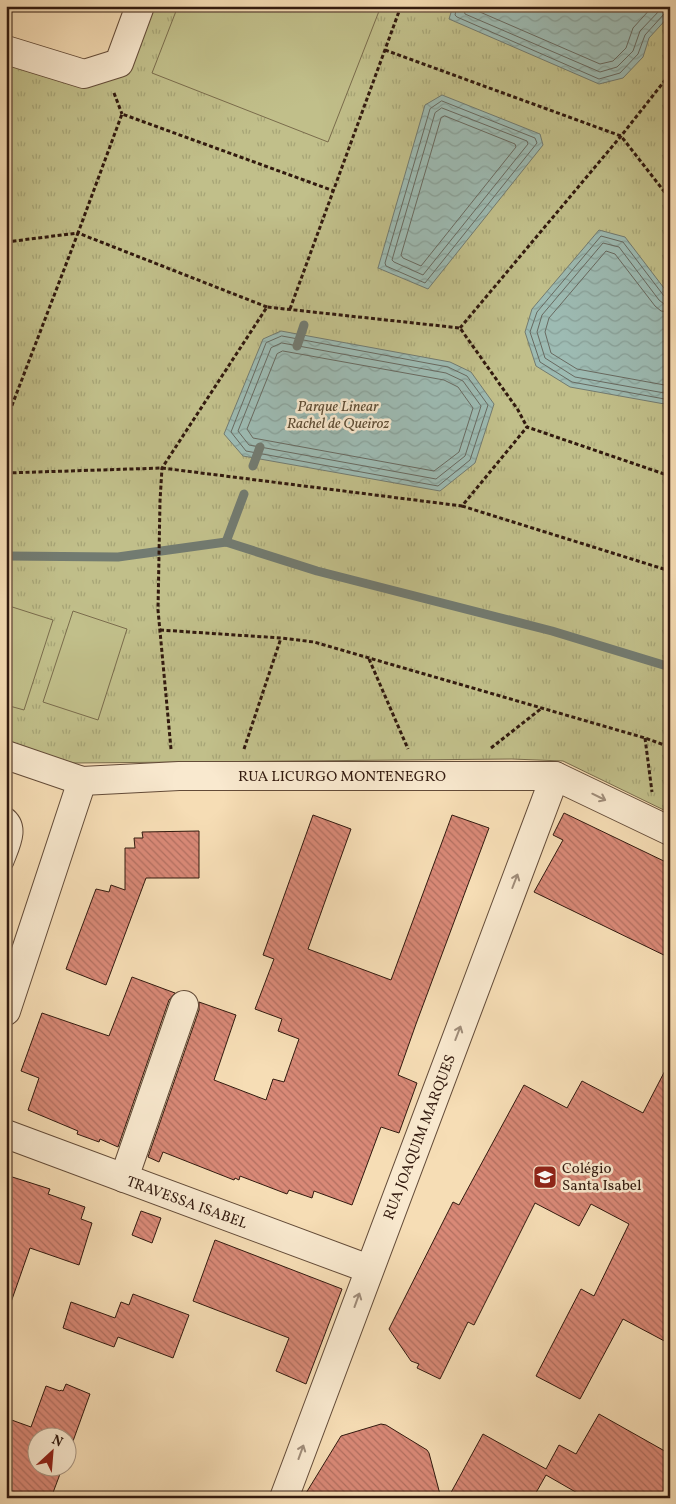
<svg xmlns="http://www.w3.org/2000/svg" width="676" height="1504" font-family="Vollkorn,serif">
	<style>
		.grass { fill: url(#grass-tufts); stroke: #7a6c4c }
		.pitch { fill: #c1bf8a; stroke: #7a6c4c }
		.water { fill: url(#water-waves); stroke: #727b71 }
		.lines { fill: none; stroke-linecap: round; stroke-linejoin: round }
		.shore { stroke: #686a61; stroke-width: 1 }
		.stream { stroke: #727b71; stroke-width: 9 }
		.building { fill: url(#building-back-hatch); stroke: #321a0f }
		.lane-casing { stroke: #634b38; stroke-width: 16 }
		.street-casing { stroke: #634b38; stroke-width: 30 }
		.path { stroke: #321a0f; stroke-width: 3; stroke-dasharray: 4 2.5; stroke-linecap: butt }
		.lane { stroke: #f9e9cf; stroke-width: 14 }
		.street { stroke: #f9e9cf; stroke-width: 28 }
		.oneway { stroke: #9f8c79 }
		.labels { text-anchor: middle; stroke-width: 5; stroke-linejoin: round; paint-order: stroke }
		.park-label { font-size: 15px; font-style: italic; fill: #5d4c34; stroke: #f9e9cf }
		.street-label { font-size: 15px; fill: #321a0f; stroke: #f9e9cf }
		.poi-label { font-size: 15px; fill: #321a0f; stroke: #f9e9cf; text-anchor: start }
	</style>
	<defs>
		<pattern id="grass-tufts" width="24" height="20" patternUnits="userSpaceOnUse" patternTransform="scale(1.25)"><rect width="24" height="20" fill="#c1bf8a"/><path d="M3 7l-1-3M5 7V3M7 7l1-3M15 17l-1-3M17 17v-4M19 17l1-3" fill="none" stroke="#a6a476"/></pattern>
		<pattern id="water-waves" width="16" height="10" patternUnits="userSpaceOnUse" patternTransform="scale(1.25)"><rect width="16" height="10" fill="#9dbbb3"/><path d="M0 5q4-4 8 0t8 0" fill="none" stroke="#88a099"/></pattern>
		<pattern id="building-back-hatch" width="6" height="6" patternUnits="userSpaceOnUse" patternTransform="scale(1.25)"><rect width="6" height="6" fill="#d98977"/><path d="M-1 5l2 2M0 0l6 6M5-1l2 2" fill="none" stroke="#b16f60"/></pattern>
	</defs>
	<rect width="100%" height="100%" fill="#f6ddb5"/>
	<filter id="stains"><feTurbulence type="fractalNoise" baseFrequency=".004" numOctaves="4"/><feColorMatrix values="0 0 0 0 .2 0 0 0 0 .09 0 0 0 0 .02 0 0 0 .5 -.17"/></filter>
	<radialGradient id="worn" r=".72"><stop offset=".6" stop-color="#630" stop-opacity="0"/><stop offset="1" stop-color="#630" stop-opacity=".3"/></radialGradient>
	<path class="grass" d="M154 6H670V813L563 761 512 759 75 763 34 755 6 745V60L131 66Z"/>
	<g class="pitch">
		<path d="M178 6H381L328 142 152 73Z"/>
		<path d="M6 605 53 620 24 710 6 705Z"/>
		<path d="M73 611 127 629 98 720 43 702Z"/>
	</g>
	<g class="water">
		<path d="M453 6H670V15L649 38 643 57 623 78 599 84 449 19Z"/>
		<path d="M442 95 540 134 543 145 428 289 378 268 425 105Z"/>
		<path d="M599 230 625 237 670 296V405L570 387 536 366 525 332 532 309Z"/>
		<path d="M281 331 450 362 471 372 494 404 475 463 440 491 243 456 224 434 263 339Z"/>
	</g>
	<g class="lines">
		<g class="shore">
			<path d="M457 6 455 15 457 17 599 79 620 73 638 54 645 35 664 14 670 13"/>
			<path d="M463 6 465 14 600 72 617 67 633 51 640 31 660 10 667 6"/>
			<path d="M471 6 473 9 600 64 613 61 626 48 633 28 653 6"/>
			<path d="M442 101 535 138 537 143 425 283 386 266 385 263 430 109Z"/>
			<path d="M442 108 527 141 528 144 423 275 394 262 392 260 435 113Z"/>
			<path d="M445 116 515 144 516 147 421 266 403 258 401 255 441 118Z"/>
			<path d="M670 298 664 296 623 242 601 236 537 312 530 332 540 362 572 382 670 400"/>
			<path d="M670 304H664L659 300 619 247 603 243 542 315 537 332 545 358 575 377 670 394"/>
			<path d="M670 312 661 311 655 306 615 254 606 251 549 318 545 332 551 353 577 369 670 386"/>
			<path d="M282 336 448 367 467 376 488 405 470 460 438 486 246 451 231 432 266 343Z"/>
			<path d="M282 343 446 373 463 381 481 406 465 456 436 479 249 445 238 431 271 348Z"/>
			<path d="M283 351 444 380 458 387 473 408 459 452 434 471 253 438 247 429 277 354Z"/>
		</g>
		<g class="stream">
			<path d="M297 346 304 325"/>
			<path d="M253 466 260 447"/>
			<path d="M226 542 244 494"/>
			<path d="M6 556 118 557 226 542 317 571 552 631 670 667"/>
		</g>
	</g>
	<g class="building">
		<path d="M564 813 670 864V958L534 892 563 840 553 835Z"/>
		<path d="M313 815 351 829 308 949 391 980 452 815 489 828 416 1024 398 1075 417 1083 399 1133 381 1127 352 1205 314 1191 312 1198 289 1190 287 1194 240 1176 239 1180 235 1178 234 1180 163 1152 159 1162 148 1157 199 1010V1002L236 1015 214 1080 266 1100 273 1079 284 1082 299 1039 278 1031 282 1019 255 1009 274 959 263 955Z"/>
		<path d="M199 831V878H146L106 985 66 969 96 889 109 892 111 885 125 890V848H135L134 838H143L142 832Z"/>
		<path d="M132 977 175 993 169 1000 118 1147 100 1139 99 1142 77 1134 78 1131 28 1110 39 1078 21 1071 42 1013 109 1036Z"/>
		<path d="M670 1061V1344L623 1319 580 1399 536 1376 581 1289 594 1296 629 1224 591 1204 579 1226 535 1203 474 1325 468 1322 440 1379 417 1368 419 1364 411 1361 389 1329 453 1202 459 1205 524 1085 567 1108 582 1081 643 1113Z"/>
		<path d="M6 1175 50 1189 48 1194 85 1207 81 1219 92 1223 79 1265 30 1248 10 1305H6Z"/>
		<path d="M141 1211 161 1218 152 1243 132 1235Z"/>
		<path d="M215 1240 342 1289 306 1384 276 1371 289 1338 193 1301Z"/>
		<path d="M133 1294 189 1315 173 1358 118 1337 114 1347 63 1328 71 1302 115 1318 121 1302 129 1305Z"/>
		<path d="M66 1384 90 1394 68 1455V1436H38V1466H63L51 1498H6V1418L31 1427 46 1386 60 1391 61 1390 63 1391Z"/>
		<path d="M599 1414 670 1454V1498H586L546 1475 533 1498H448L483 1434 546 1469 559 1445 576 1454Z"/>
		<path d="M381 1424 386 1425 427 1450 429 1453 441 1498H303L341 1436Z"/>
	</g>
	<g class="lines">
		<g class="lane-casing">
			<path id="lane" d="M6 814C24 826 12 847 6 863"/>
		</g>
		<g class="street-casing">
			<g id="street">
				<path d="M6 50 84 74 119 63 140 6"/>
				<path d="M6 755 82 781 179 776H555L670 831"/>
				<path d="M6 1011 82 781"/>
				<path d="M6 1134 369 1269"/>
				<path d="M124 1178 184 1005"/>
				<path d="M284 1498 555 776"/>
			</g>
		</g>
		<g class="path">
			<path d="M385 50 621 136 670 199"/>
			<path d="M114 93 122 114"/>
			<path d="M6 242 78 233 6 421"/>
			<path d="M267 307 78 233 122 114 334 191"/>
			<path d="M290 309 401 6"/>
			<path d="M460 328 621 136 670 74"/>
			<path d="M6 473 162 468 462 506 527 427 670 476"/>
			<path d="M462 506 670 571"/>
			<path d="M160 630 281 638 314 642 645 738 670 747"/>
			<path d="M369 659 408 749"/>
			<path d="M645 738 652 792"/>
			<path d="M491 748 542 708"/>
			<path d="M171 749 158 610 160 501 162 468 267 307 460 328 518 410 527 427"/>
			<path d="M244 749 281 638"/>
		</g>
		<use href="#lane" class="lane"/>
		<use href="#street" class="street"/>
	</g>
	<defs><path id="oneway-shaft" d="M-6 0H5M1.5-3L5.5 0L1.5 3" fill="none" stroke-width="1.6" stroke-linecap="round" stroke-linejoin="round" transform="scale(1.25)"/></defs>
	<g class="oneway">
		<use href="#oneway-shaft" transform="translate(599 797) rotate(26)"/>
		<use href="#oneway-shaft" transform="translate(515 881) rotate(-69)"/>
		<use href="#oneway-shaft" transform="translate(458 1033) rotate(-69)"/>
		<use href="#oneway-shaft" transform="translate(357 1300) rotate(-70)"/>
		<use href="#oneway-shaft" transform="translate(301 1452) rotate(-70)"/>
	</g>
	<defs>
		<g id="school-square" transform="scale(1.25)"><rect x="-9" y="-9" width="18" height="18" rx="4" fill="#8f2418" stroke="#f9e9cf"/><path d="M0-5L7-2L0 1L-7-2ZM-4 1L0 2.5L4 1V4Q0 6-4 4Z" fill="#fff"/></g>
	</defs>
	<g fill-rule="evenodd">
		<use href="#school-square" x="545" y="1177"/>
	</g>
	<g class="labels">
		<g class="park-label">
			<text x="338" y="411">Parque Linear<tspan x="338" dy="17">Rachel de Queiroz</tspan></text>
		</g>
		<g class="street-label">
			<text x="342" y="781">RUA LICURGO MONTENEGRO</text>
			<text transform="translate(419 1137) rotate(-69)" y="5">RUA JOAQUIM MARQUES</text>
			<text transform="translate(187 1202) rotate(20)" y="5">TRAVESSA ISABEL</text>
		</g>
		<g class="poi-label">
			<text x="562" y="1173">Colégio<tspan x="562" dy="17">Santa Isabel</tspan></text>
		</g>
	</g>
	<rect width="676" height="1504" fill="none" stroke="#f6ddb5" stroke-width="25"/>
	<rect x="8" y="8" width="661" height="1489" fill="none" stroke="#321a0f" stroke-width="2.5"/>
	<rect x="12" y="12" width="651" height="1479" fill="none" stroke="#321a0f"/>
	<g transform="translate(52 1452) rotate(26)"><circle r="24" fill="#f9e9cf" stroke="#a99682"/>
	<path d="M0-4L9 19L0 12L-9 19Z" fill="#8f2418"/>
	<text y="-8" font-size="14" font-weight="bold" text-anchor="middle" fill="#321a0f">N</text>
	</g>
	<rect width="100%" height="100%" filter="url(#stains)"/>
	<rect width="100%" height="100%" fill="url(#worn)"/>
</svg>
